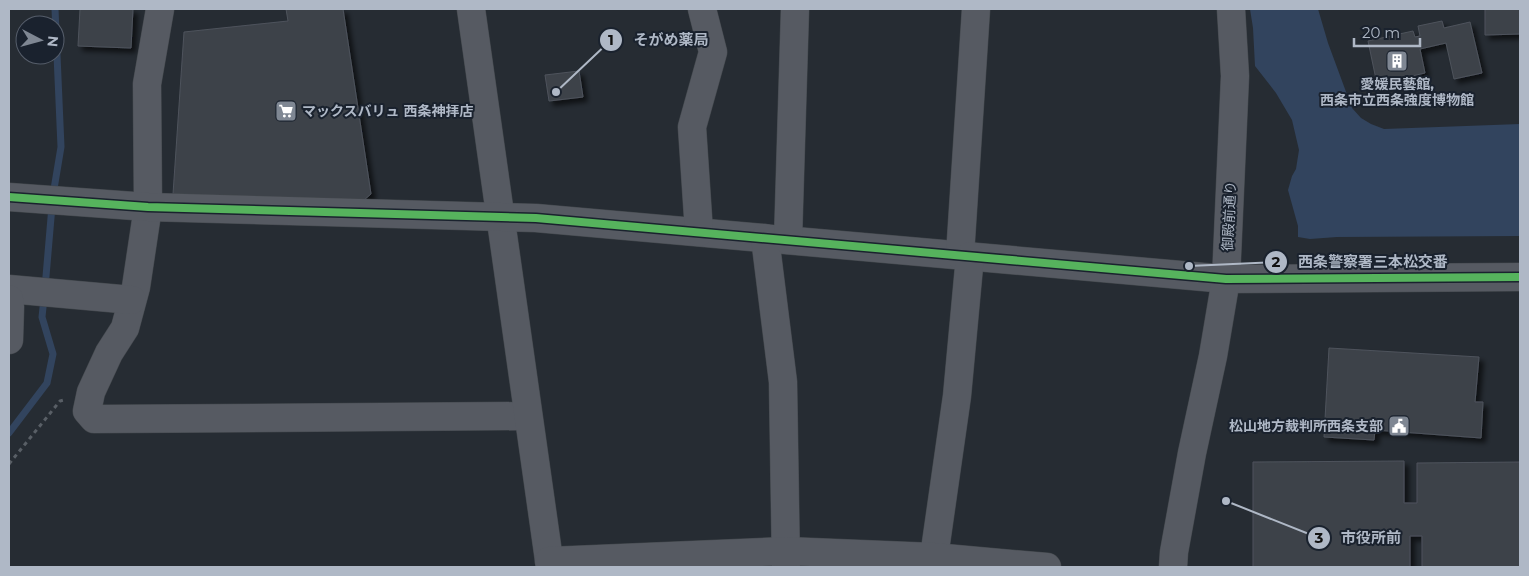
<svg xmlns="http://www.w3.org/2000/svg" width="1529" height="576" font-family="Montserrat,'Noto Sans JP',sans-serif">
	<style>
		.water { fill: #32445e }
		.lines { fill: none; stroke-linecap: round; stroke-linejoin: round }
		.stream { stroke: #32445e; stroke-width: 7 }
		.building { fill: #3d424a; stroke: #4e535c; filter: url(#shadow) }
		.minor-casing { stroke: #42474c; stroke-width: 29 }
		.path { stroke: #595f66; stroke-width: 3; stroke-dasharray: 4 4; stroke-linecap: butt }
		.minor { stroke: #565a62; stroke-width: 28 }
		.cycleway-casing { stroke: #1a222e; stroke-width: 11 }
		.cycleway { stroke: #56b35d; stroke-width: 8 }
		.labels { text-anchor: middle; stroke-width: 4; stroke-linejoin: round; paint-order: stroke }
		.poi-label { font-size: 14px; font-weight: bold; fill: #afb8c6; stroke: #1a222e }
		.street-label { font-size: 14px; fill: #afb8c6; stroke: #1a222e }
		.leader { fill: none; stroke: #afb8c6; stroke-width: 2 }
		.callout-dot { fill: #afb8c6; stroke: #1a222e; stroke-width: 2 }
		.mark-label { font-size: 15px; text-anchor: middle; font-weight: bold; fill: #111 }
		.callout-label { font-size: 15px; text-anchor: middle; font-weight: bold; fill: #afb8c6; stroke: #1a222e; stroke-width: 4; stroke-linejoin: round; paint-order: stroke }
	</style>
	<defs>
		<filter id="shadow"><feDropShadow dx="4.5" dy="4.5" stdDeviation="2.5" flood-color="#0009"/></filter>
	</defs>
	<rect width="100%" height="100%" fill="#262c33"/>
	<path class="water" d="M1250 9H1318L1328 43 1352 108 1361 118 1371 124 1384 129 1520 124V236L1337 237 1310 239 1298 237V226L1288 190 1292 176 1296 169 1299 150 1292 120 1276 93 1255 66 1253 28Z"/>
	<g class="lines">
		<g class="stream">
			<path d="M53 195 61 147 55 9"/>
			<path d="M45 288 52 206"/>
			<path d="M9 433 47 383 53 354 42 317 44 298"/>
		</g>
	</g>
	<g class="building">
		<path d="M80 9H133L131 48 78 46Z"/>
		<path d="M286 9H343L371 194 364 200 173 194 184 32 288 21Z"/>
		<path d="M1485 9H1520V34L1485 35Z"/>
		<path d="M1442 21 1444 28 1470 22 1482 73 1454 79 1446 43 1420 49 1425 73 1377 84 1368 41 1413 31 1415 37 1420 36 1418 26Z"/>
		<path d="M579 71 583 97 549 101 545 75Z"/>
		<path d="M1329 348 1479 357 1475 402H1483L1481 438 1375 430 1374 440 1324 437Z"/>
		<path d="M1404 461V503H1417V463L1520 462V567H1424L1422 566V536H1410V567H1253V462Z"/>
	</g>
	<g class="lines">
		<g class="minor-casing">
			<g id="minor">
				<path d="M160 9 147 84 148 207 136 287 125 328 109 353 91 392 87 411 94 419 528 416"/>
				<path d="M471 9 550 567"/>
				<path d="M9 197 148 207 536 218 1226 279 1520 277"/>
				<path d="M699 232 692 127 713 52 702 9"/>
				<path d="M765 238 783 382 786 567"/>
				<path d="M788 240 795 9"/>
				<path d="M960 255 976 9"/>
				<path d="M9 289 132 300"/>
				<path d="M9 299 10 307 9 340"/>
				<path d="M934 557 957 396 970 256"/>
				<path d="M549 561 786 551 934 557 1047 567"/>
				<path d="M1173 567 1174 552 1192 453 1213 356 1226 279 1235 76 1231 9"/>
			</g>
		</g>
		<path class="path" d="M9 464 60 401 64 400"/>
		<use href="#minor" class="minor"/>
		<g class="cycleway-casing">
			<path id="cycleway" d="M9 197 148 207 536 218 1226 279 1520 277"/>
		</g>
		<use href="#cycleway" class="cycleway"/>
	</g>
	<defs>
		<g id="building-square" transform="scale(1.125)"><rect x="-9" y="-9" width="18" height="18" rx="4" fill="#7f8793" stroke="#1a222e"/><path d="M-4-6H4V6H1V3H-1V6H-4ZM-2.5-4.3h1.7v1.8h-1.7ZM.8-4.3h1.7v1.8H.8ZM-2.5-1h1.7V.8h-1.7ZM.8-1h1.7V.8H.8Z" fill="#fff"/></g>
		<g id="supermarket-square" transform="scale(1.125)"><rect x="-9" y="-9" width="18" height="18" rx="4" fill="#7f8793" stroke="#1a222e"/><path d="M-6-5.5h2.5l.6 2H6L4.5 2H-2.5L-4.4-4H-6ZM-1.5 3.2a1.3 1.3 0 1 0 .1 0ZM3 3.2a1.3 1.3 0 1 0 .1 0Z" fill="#fff"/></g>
		<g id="civic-square" transform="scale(1.125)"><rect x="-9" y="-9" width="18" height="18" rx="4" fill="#7f8793" stroke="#1a222e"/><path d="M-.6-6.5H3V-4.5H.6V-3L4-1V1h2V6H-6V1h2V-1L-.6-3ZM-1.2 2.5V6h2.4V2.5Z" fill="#fff"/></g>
	</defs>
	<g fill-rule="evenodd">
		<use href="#building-square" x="1397" y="61"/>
		<use href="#supermarket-square" x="286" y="111"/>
		<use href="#civic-square" x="1399" y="426"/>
	</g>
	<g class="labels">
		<g class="poi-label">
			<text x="1397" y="89">愛媛民藝館,<tspan x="1397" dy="16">西条市立西条強度博物館</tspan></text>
			<text x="302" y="116" text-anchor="start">マックスバリュ 西条神拝店</text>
			<text x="1383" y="431" text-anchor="end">松山地方裁判所西条支部</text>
		</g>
		<g class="street-label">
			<text transform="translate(1229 216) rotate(-87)" y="5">御殿前通り</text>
		</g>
	</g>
	<path class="leader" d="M556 92L611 40M1189 266L1276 262M1226 501L1319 538"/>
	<g class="callout-dot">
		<circle cx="556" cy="92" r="5"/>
		<circle cx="1189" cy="266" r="5"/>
		<circle cx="1226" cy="501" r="5"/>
		<circle cx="611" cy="40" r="12"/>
		<circle cx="1276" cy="262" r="12"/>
		<circle cx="1319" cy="538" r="12"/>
	</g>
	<g class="mark-label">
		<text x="611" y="45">1</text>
		<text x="1276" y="267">2</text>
		<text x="1319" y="543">3</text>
	</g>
	<g class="callout-label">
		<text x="671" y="45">そがめ薬局</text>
		<text x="1373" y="267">西条警察署三本松交番</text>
		<text x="1371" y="543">市役所前</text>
	</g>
	<rect width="1529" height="576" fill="none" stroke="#afb8c6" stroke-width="20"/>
	<g transform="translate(40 40) rotate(96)"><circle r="24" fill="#1a222e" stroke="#565e6b"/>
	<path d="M0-4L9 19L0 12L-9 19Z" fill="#7f8793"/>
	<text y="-8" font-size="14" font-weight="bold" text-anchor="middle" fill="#afb8c6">N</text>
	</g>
	<path d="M1354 38v8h66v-8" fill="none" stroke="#afb8c6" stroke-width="2.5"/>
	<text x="1362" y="38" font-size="15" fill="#afb8c6" stroke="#1a222e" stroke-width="4" paint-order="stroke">20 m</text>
</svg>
